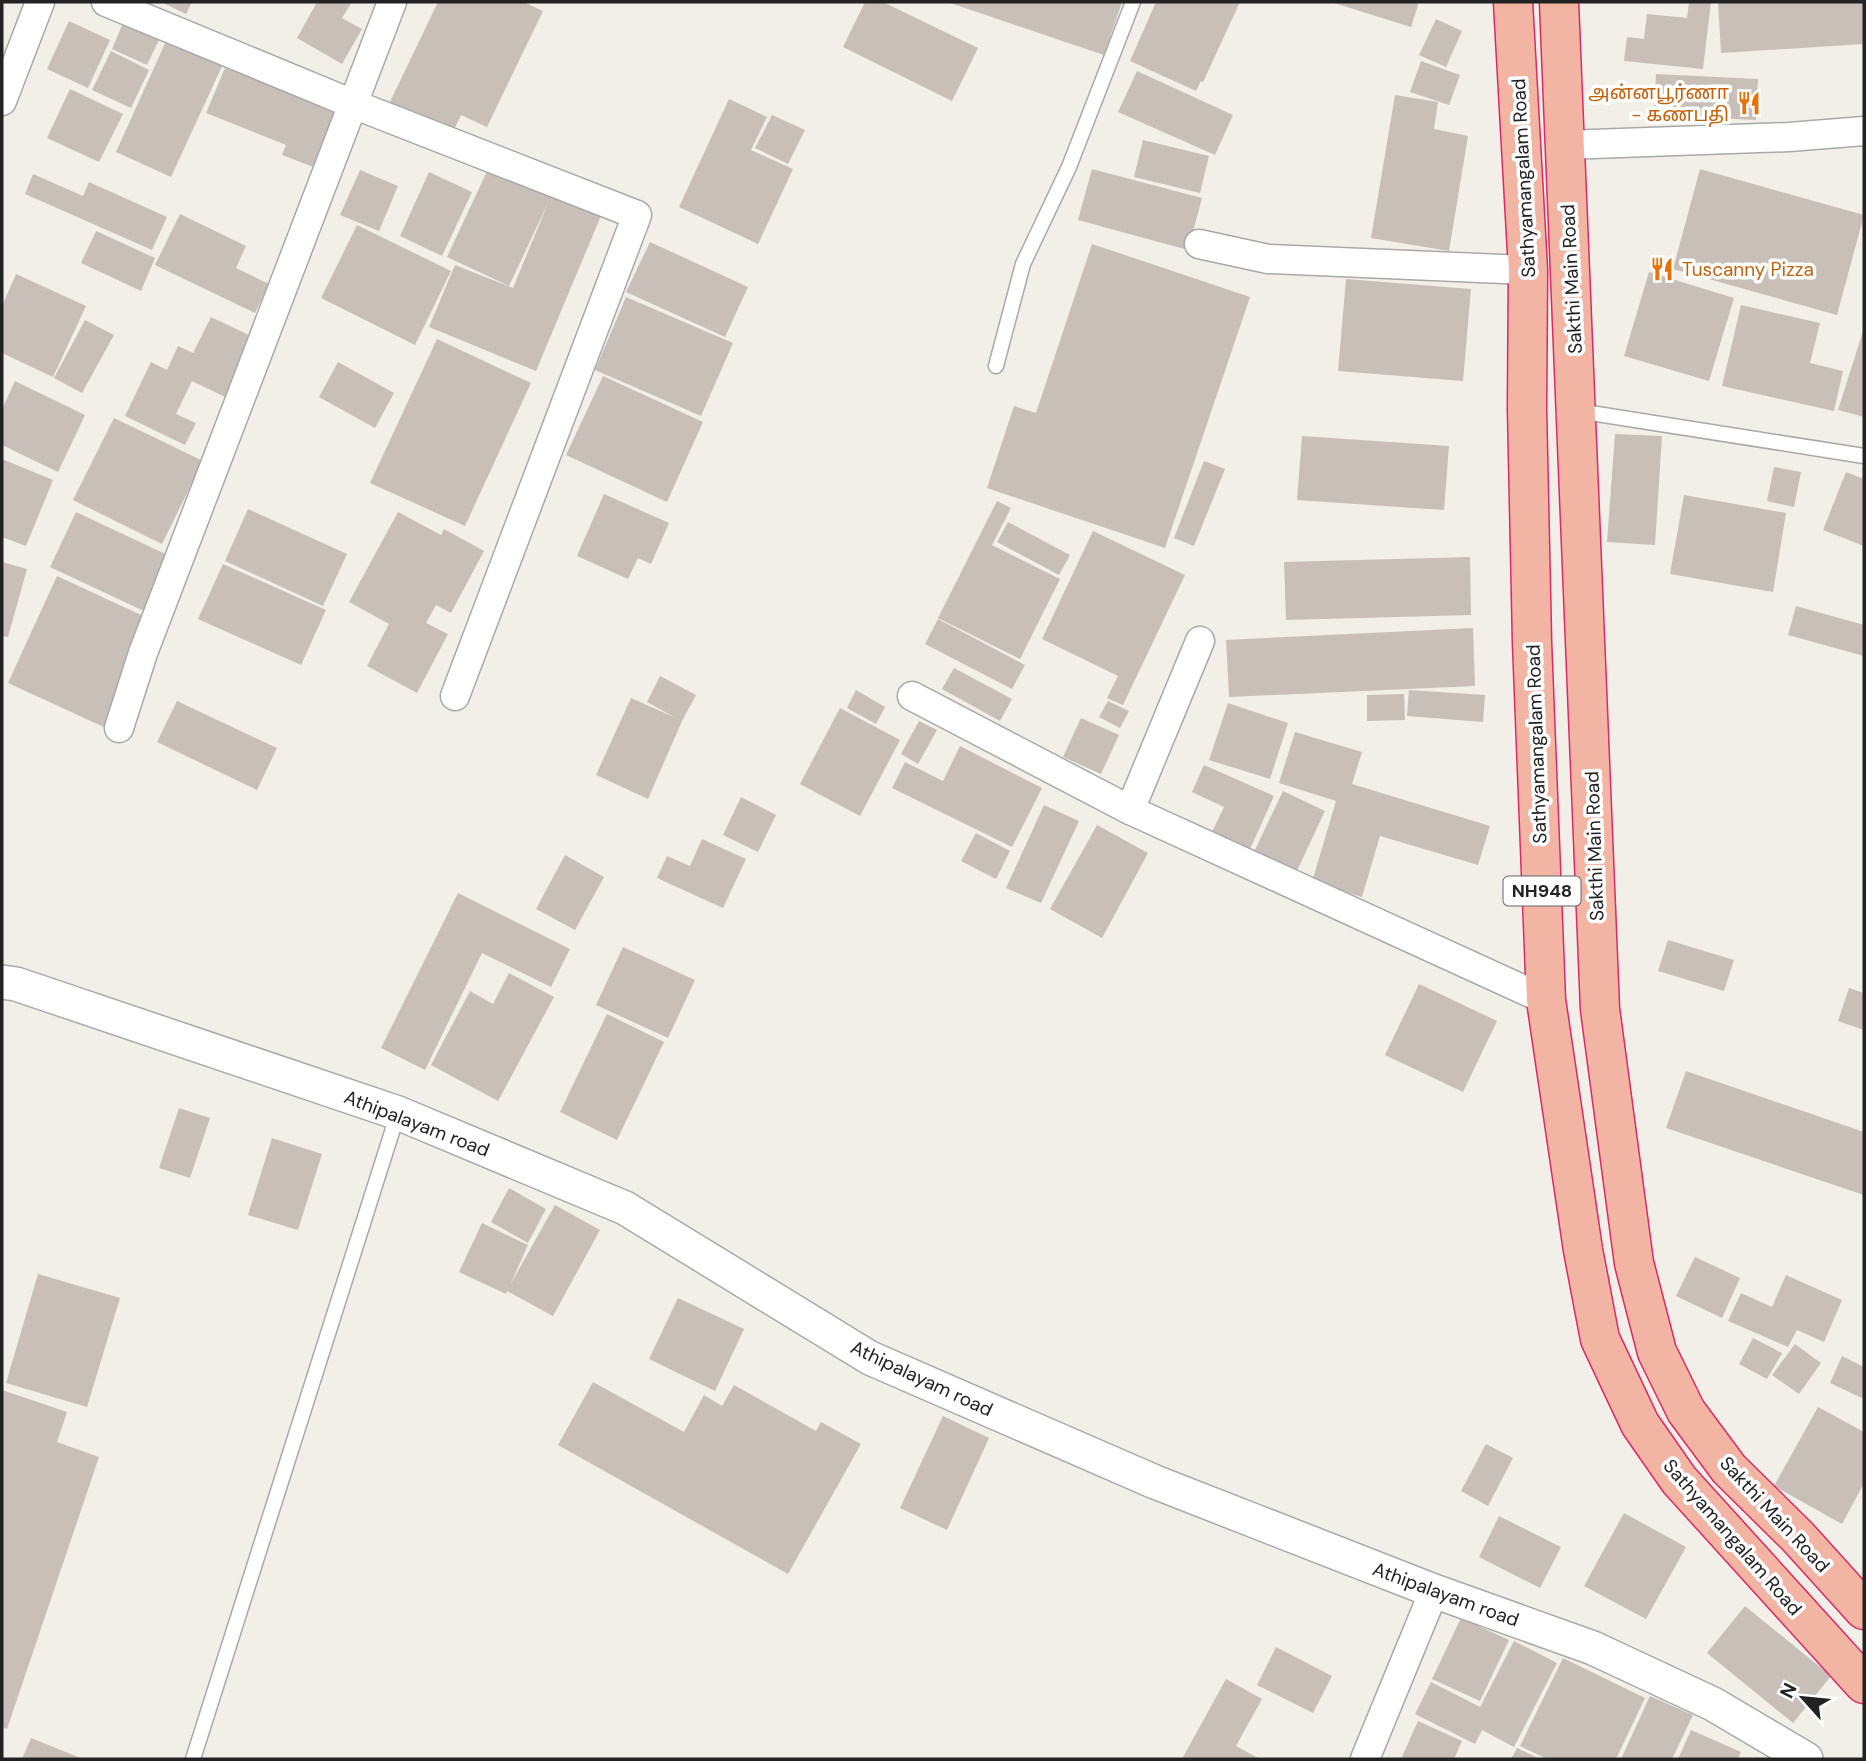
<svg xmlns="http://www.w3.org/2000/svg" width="1866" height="1761" font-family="'DM Sans','Noto Sans Tamil',sans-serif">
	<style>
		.building { fill: #c7bfb8 }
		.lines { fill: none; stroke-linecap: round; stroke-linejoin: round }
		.service-casing { stroke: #a9a9a9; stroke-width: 17 }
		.minor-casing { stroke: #a9a9a9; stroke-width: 31 }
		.tertiary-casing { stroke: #a9a9a9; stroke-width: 36 }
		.trunk-casing { stroke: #dc2a67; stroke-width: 41 }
		.service { stroke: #fff; stroke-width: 14 }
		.minor { stroke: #fff; stroke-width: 28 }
		.tertiary { stroke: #fff; stroke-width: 33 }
		.trunk { stroke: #f2b4a3; stroke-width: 38 }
		.labels { text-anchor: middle; stroke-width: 7; stroke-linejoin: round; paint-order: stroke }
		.shield { fill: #fff; stroke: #646464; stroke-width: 2 }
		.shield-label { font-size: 18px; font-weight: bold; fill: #222 }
		.food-label { font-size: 19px; fill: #c56008; stroke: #fff; text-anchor: end }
		.street-label { font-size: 19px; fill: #222; stroke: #fff }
	</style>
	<rect width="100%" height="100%" fill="#f2efe9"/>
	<g class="building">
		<path d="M161 2H192L186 14Z"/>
		<path d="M317 2H352L342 18 362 29 342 64 297 38Z"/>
		<path d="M438 2H524L543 11 487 127 461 115 451 136 388 106Z"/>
		<path d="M865 2H883L978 48 952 101 843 47Z"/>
		<path d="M947 2H1122L1104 55Z"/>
		<path d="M1156 2H1240L1203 82 1201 81 1196 91 1130 61Z"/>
		<path d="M1331 2H1419L1411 27Z"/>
		<path d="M1689 2H1711L1703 69 1624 61 1627 37 1644 39 1647 14 1687 18Z"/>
		<path d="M1718 2H1864V44L1721 53Z"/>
		<path d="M1436 19 1462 31 1446 67 1419 55Z"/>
		<path d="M69 21 110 40 88 88 47 69Z"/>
		<path d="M123 23 159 40 147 65 112 49Z"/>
		<path d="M167 39 223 64 171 177 116 152Z"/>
		<path d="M111 51 149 70 131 108 92 90Z"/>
		<path d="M1421 61 1460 75 1449 105 1410 92Z"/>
		<path d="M225 68 339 112 316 168 282 155 286 145 206 113Z"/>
		<path d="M1137 71 1233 115 1215 155 1118 112Z"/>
		<path d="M1656 74 1758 79 1756 120 1654 115Z"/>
		<path d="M70 89 123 114 99 162 47 138Z"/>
		<path d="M1395 95 1438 102 1434 129 1468 136 1449 251 1371 238Z"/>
		<path d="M729 99 767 117 751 150 793 169 758 244 679 207Z"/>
		<path d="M772 115 805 130 788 164 755 148Z"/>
		<path d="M1143 140 1209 156 1200 193 1134 177Z"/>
		<path d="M489 167 603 211 536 371 429 327 455 265 513 288 548 203 509 286 447 257Z"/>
		<path d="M1092 169 1202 198 1188 250 1078 220Z"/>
		<path d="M1700 169 1864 215 1837 315 1673 269Z"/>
		<path d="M360 170 398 186 379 231 340 215Z"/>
		<path d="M429 172 472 192 442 256 400 236Z"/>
		<path d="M33 174 83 196 89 182 167 217 152 250 25 194Z"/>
		<path d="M180 214 246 246 236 268 269 284 255 313 155 265Z"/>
		<path d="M357 225 451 271 415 345 321 298Z"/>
		<path d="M96 231 155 258 141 291 81 263Z"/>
		<path d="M650 242 748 287 725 337 626 292Z"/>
		<path d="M1092 244 1250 297 1165 548 987 488 1014 406 1036 413Z"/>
		<path d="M1649 272 1734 298 1709 381 1624 356Z"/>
		<path d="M16 274 86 306 53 377 2 353V306Z"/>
		<path d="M1346 279 1471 289 1463 381 1338 371Z"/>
		<path d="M626 297 733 343 701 416 595 370Z"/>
		<path d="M1741 305 1820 323 1810 363 1843 371 1834 411 1722 386Z"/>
		<path d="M211 317 253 337 225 397 192 381 176 414 196 423 185 445 125 416 151 362 167 370 178 346 193 353Z"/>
		<path d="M85 320 114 335 82 393 54 378Z"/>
		<path d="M1864 328V417L1838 410Z"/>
		<path d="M437 339 531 383 465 526 370 483Z"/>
		<path d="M338 362 394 393 375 428 319 397Z"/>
		<path d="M603 376 703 422 667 502 566 455Z"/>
		<path d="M15 381 85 415 58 472 2 445V409Z"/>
		<path d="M114 418 203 461 162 544 73 500Z"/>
		<path d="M1615 434 1662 436 1655 545 1607 542Z"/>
		<path d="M1302 436 1449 446 1444 510 1297 500Z"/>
		<path d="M2 459 53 480 26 546 2 537Z"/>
		<path d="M1204 461 1225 469 1194 546 1174 538Z"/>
		<path d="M1774 467 1801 472 1794 507 1767 501Z"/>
		<path d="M1846 472 1864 479V546L1823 530Z"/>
		<path d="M604 494 669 523 651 564 638 558 628 579 577 556Z"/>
		<path d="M1684 495 1786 513 1773 592 1670 574Z"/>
		<path d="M997 501 1011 508 992 545 1060 579 1020 659 938 618Z"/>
		<path d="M248 509 347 554 323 606 225 561Z"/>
		<path d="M76 512 174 558 148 613 50 567Z"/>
		<path d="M398 512 441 535 444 529 484 551 451 613 436 605 426 623 448 634 417 693 367 666 389 624 349 602Z"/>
		<path d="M1008 522 1070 555 1059 575 997 542Z"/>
		<path d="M1093 531 1185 575 1123 705 1107 698 1118 676 1042 639Z"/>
		<path d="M1470 557 1471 615 1286 620 1284 562Z"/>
		<path d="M2 562 27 569 8 637 2 636Z"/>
		<path d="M223 564 326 610 301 665 198 619Z"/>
		<path d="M57 576 154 621 106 728 8 683Z"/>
		<path d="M1796 606 1864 625V656L1788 635Z"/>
		<path d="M938 619 1025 665 1012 689 925 644Z"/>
		<path d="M1473 628 1475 686 1229 697 1226 640Z"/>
		<path d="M954 668 1012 699 1000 721 942 689Z"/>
		<path d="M660 676 696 695 682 721 648 799 596 775 631 698 676 718 647 702Z"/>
		<path d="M856 690 885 707 876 724 847 708Z"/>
		<path d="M1409 690 1485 695 1483 722 1407 716Z"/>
		<path d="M1404 694 1405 720 1367 721V695Z"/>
		<path d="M177 701 277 748 257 790 157 742Z"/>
		<path d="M1108 701 1129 711 1120 728 1099 717Z"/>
		<path d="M1228 703 1288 723 1270 779 1209 760Z"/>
		<path d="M840 708 900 740 860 816 800 784Z"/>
		<path d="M1081 718 1119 735 1101 774 1063 757Z"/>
		<path d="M919 721 937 730 918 764 901 754Z"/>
		<path d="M1295 732 1362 752 1352 784 1490 826 1478 865 1380 836 1362 897 1312 882 1336 801 1279 783Z"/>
		<path d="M960 746 1042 788 1012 847 892 788 905 762 943 781Z"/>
		<path d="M1204 765 1274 796 1250 849 1212 832 1224 807 1192 792Z"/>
		<path d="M1283 791 1325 811 1294 877 1252 856Z"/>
		<path d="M741 797 776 815 758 852 723 835Z"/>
		<path d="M1044 805 1079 821 1041 903 1006 888Z"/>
		<path d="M1097 825 1148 853 1102 938 1050 909Z"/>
		<path d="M976 833 1010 851 996 879 961 861Z"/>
		<path d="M702 839 746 859 723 908 657 878 667 856 690 866Z"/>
		<path d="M565 855 604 877 575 930 536 909Z"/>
		<path d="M458 893 570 949 551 987 482 953 425 1070 381 1048Z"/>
		<path d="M1668 940 1734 960 1724 991 1658 971Z"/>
		<path d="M623 947 695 980 668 1038 596 1005Z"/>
		<path d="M509 973 554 997 498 1101 431 1065 470 991 493 1004Z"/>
		<path d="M1419 984 1497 1021 1463 1092 1385 1055Z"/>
		<path d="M1849 988 1864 993V1030L1838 1021Z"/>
		<path d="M607 1014 664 1042 617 1140 560 1112Z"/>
		<path d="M1686 1071 1864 1132V1195L1666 1128Z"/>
		<path d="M179 1108 210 1118 190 1178 159 1168Z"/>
		<path d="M272 1138 322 1154 298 1230 248 1215Z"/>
		<path d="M509 1188 546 1209 528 1243 491 1222Z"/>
		<path d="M555 1205 600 1230 553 1316 507 1291 506 1294 459 1272 482 1223 528 1245 510 1285Z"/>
		<path d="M1695 1257 1740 1278 1722 1318 1676 1296Z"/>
		<path d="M38 1274 120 1298 87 1407 6 1383Z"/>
		<path d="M1786 1275 1842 1300 1824 1342 1797 1330 1788 1347 1728 1321 1741 1293 1772 1307Z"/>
		<path d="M678 1298 744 1329 715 1391 649 1359Z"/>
		<path d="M1753 1338 1782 1353 1767 1379 1739 1364Z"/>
		<path d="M1795 1344 1821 1363 1799 1394 1772 1375Z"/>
		<path d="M1842 1356 1864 1367V1399L1830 1383Z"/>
		<path d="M593 1382 684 1432 704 1395 722 1406 734 1385 816 1431 821 1422 861 1444 788 1574 558 1445Z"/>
		<path d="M2 1390 67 1412 57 1442 99 1457 7 1729 2 1727Z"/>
		<path d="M1818 1407 1864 1432V1483L1842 1524 1774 1486Z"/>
		<path d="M943 1416 989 1438 947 1530 900 1508Z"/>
		<path d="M1486 1444 1513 1458 1488 1506 1461 1491Z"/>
		<path d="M1624 1513 1686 1547 1646 1619 1584 1586Z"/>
		<path d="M1499 1516 1561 1547 1540 1588 1479 1557Z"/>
		<path d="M1745 1606 1831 1676 1793 1723 1707 1653Z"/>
		<path d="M1461 1618 1509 1640 1480 1701 1432 1679Z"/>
		<path d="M1514 1641 1557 1663 1514 1747 1482 1730 1475 1744 1415 1714 1431 1682 1480 1707Z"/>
		<path d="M1276 1647 1332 1676 1313 1713 1257 1685Z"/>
		<path d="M1563 1658 1645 1698 1616 1759H1547L1520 1746Z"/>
		<path d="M1226 1679 1262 1699 1236 1746 1260 1759H1182Z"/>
		<path d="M1650 1696 1693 1715 1672 1759H1621Z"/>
		<path d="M1418 1721 1462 1741 1454 1759H1401Z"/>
		<path d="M1691 1730 1741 1752 1738 1759H1678Z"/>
		<path d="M31 1738 83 1759H22Z"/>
		<path d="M1517 1748 1540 1759H1511Z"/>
	</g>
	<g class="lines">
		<g class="service-casing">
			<g id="service">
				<path d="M996 366 1023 264 1069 167 1133 2"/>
				<path d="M1578 411 1864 456"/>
				<path d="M193 1759 398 1113"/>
			</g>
		</g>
		<g class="minor-casing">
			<g id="minor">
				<path d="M106 2 353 104 637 215 455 696"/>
				<path d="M2 101 40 2"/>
				<path d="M1565 145 1789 137 1864 131"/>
				<path d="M1199 244 1268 259 1528 270"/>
				<path d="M912 696 1130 810 1546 1000"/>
				<path d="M119 728 143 653 392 2"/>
				<path d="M1130 810 1200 641"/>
				<path d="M1365 1759 1434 1591"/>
			</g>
		</g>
		<g class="tertiary-casing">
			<path id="tertiary" d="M2 982 16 984 398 1113 625 1208 870 1358 1155 1482 1434 1591 1593 1648 1713 1704 1806 1759"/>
		</g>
		<g class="trunk-casing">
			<g id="trunk">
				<path d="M1513 2 1528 270 1527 408 1532 642 1546 1000 1583 1250 1600 1339 1640 1424 1679 1480 1864 1684"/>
				<path d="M1559 2 1600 1009 1634 1263 1657 1352 1686 1411 1729 1469 1798 1537 1864 1610"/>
			</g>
		</g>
		<use href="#service" class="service"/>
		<use href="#minor" class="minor"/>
		<use href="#tertiary" class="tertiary"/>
		<use href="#trunk" class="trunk"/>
	</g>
	<defs>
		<g id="restaurant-bare" transform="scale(1.89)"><path d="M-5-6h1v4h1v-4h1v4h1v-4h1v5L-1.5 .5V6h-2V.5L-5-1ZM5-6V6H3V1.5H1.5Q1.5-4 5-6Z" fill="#e8710a" stroke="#fff" stroke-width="2.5" paint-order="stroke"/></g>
	</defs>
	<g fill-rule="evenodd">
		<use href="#restaurant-bare" x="1749" y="103"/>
		<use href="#restaurant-bare" x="1662" y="269"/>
	</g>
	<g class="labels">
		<rect class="shield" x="1503.5" y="876.5" width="77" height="29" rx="5"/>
		<g class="shield-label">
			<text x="1542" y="897">NH948</text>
		</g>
		<g class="food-label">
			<text x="1729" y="99">அன்னபூர்ணா<tspan x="1729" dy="22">- கணபதி</tspan></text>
			<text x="1682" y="276" text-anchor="start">Tuscanny Pizza</text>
		</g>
		<g class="street-label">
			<text transform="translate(1523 178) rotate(-93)" y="7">Sathyamangalam Road</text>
			<text transform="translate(1571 279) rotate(-93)" y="7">Sakthi Main Road</text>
			<text transform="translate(1536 744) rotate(-92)" y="7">Sathyamangalam Road</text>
			<text transform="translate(1594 846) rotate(-92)" y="7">Sakthi Main Road</text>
			<text transform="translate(417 1123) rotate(21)" y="7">Athipalayam road</text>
			<text transform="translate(922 1378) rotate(25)" y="7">Athipalayam road</text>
			<text transform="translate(1775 1514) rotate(47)" y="7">Sakthi Main Road</text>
			<text transform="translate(1733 1537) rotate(49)" y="7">Sathyamangalam Road</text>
			<text transform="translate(1446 1594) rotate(20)" y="7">Athipalayam road</text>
		</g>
	</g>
	<rect width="1866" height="1761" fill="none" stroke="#222222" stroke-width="7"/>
	<g transform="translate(1803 1698) rotate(297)" stroke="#ffffff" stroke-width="5" paint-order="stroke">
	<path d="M0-5L12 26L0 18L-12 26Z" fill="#222222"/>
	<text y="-10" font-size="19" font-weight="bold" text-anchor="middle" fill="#222222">N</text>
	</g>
</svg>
